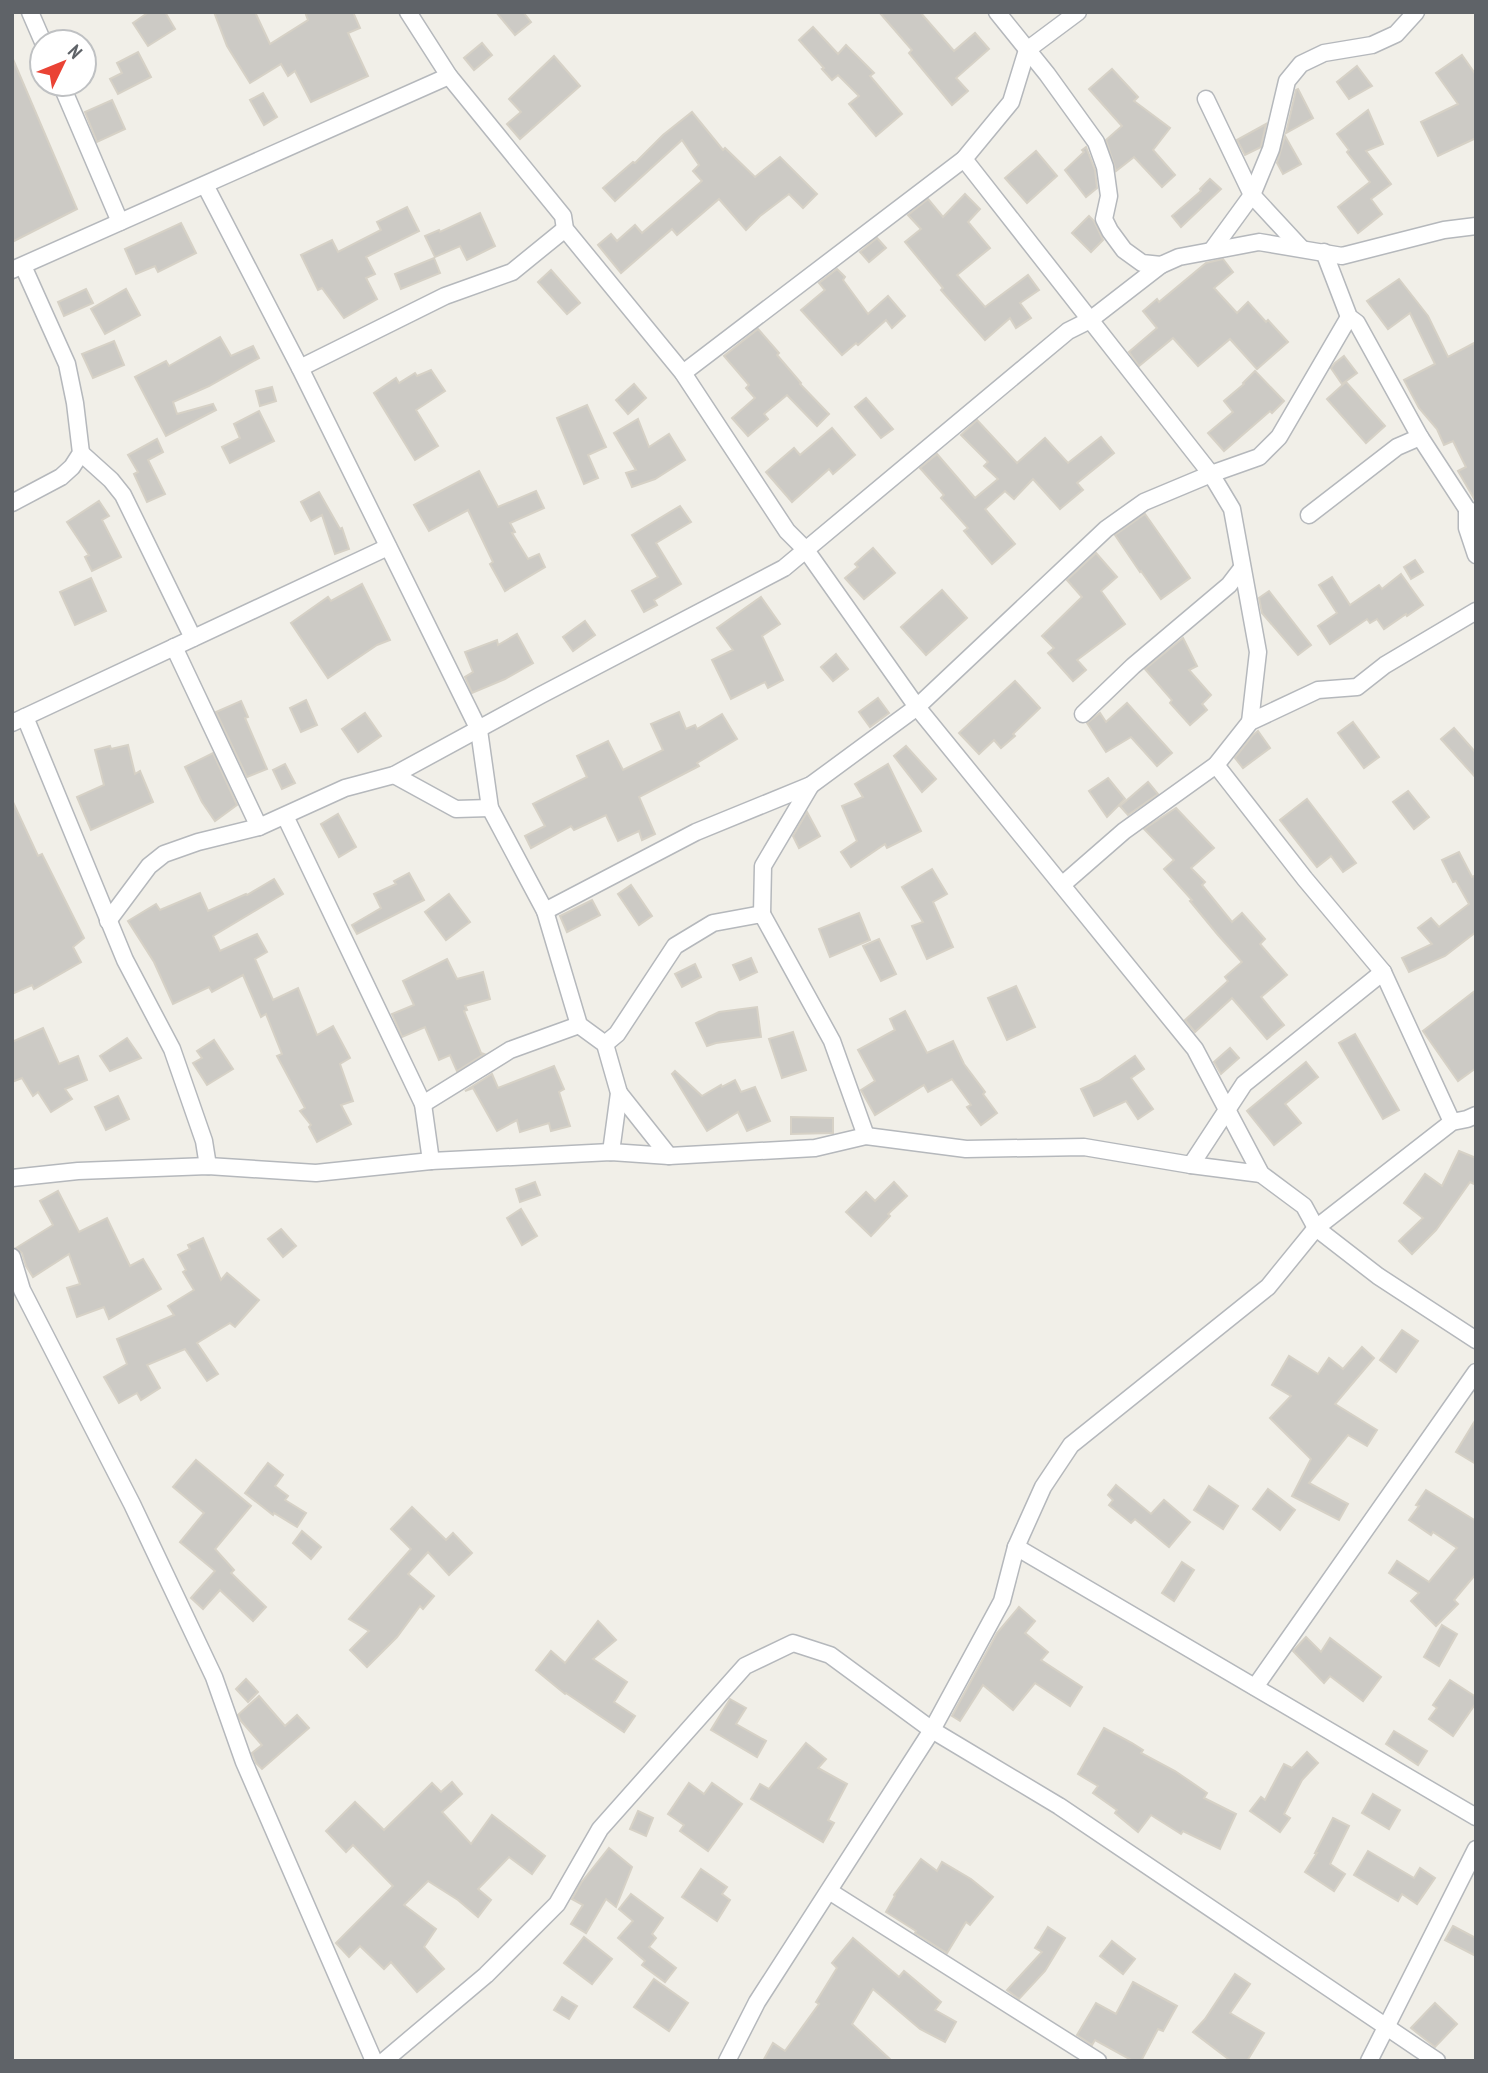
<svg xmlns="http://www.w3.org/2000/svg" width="1488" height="2073" font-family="'PT Sans Narrow',sans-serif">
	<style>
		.building { fill: #cccac5; stroke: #d6d1c6; stroke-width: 2 }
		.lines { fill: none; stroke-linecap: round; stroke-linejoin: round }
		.minor-casing { stroke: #b5b8bc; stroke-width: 19 }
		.minor { stroke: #fff; stroke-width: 16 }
	</style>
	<rect width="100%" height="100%" fill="#f1efe8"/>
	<g class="building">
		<path d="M149 12H165L175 29 148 46 133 23Z"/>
		<path d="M214 12H255L270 44 308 20 305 12H353L360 28 348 33 368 76 311 102 295 71 288 76 281 64 250 83 227 46Z"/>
		<path d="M496 12H523L531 22 515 35Z"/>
		<path d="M879 12H920L954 51 975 33 989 49 956 78 968 91 952 105 909 53 912 50Z"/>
		<path d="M813 27 838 54 846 45 874 73 870 76 902 114 876 136 849 104 859 96 838 75 832 80 822 69 824 68 799 40Z"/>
		<path d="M482 43 492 55 474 70 464 58Z"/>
		<path d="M138 52 151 77 118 94 110 79 122 73 117 63Z"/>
		<path d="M1462 55 1476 75V138L1438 156 1421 122 1458 104 1436 73Z"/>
		<path d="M554 56 580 86 520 139 507 124 521 112 509 99Z"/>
		<path d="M12 57 77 209 12 242Z"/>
		<path d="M1357 66 1372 86 1349 99 1337 82Z"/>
		<path d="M1112 69 1138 97 1134 101 1170 128 1153 150 1175 175 1162 187 1134 157 1116 171 1106 140 1122 126 1089 89Z"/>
		<path d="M1298 89 1313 118 1286 133 1296 90Z"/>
		<path d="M263 93 277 117 264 125 250 100Z"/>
		<path d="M112 100 125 129 97 142 85 112Z"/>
		<path d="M1368 110 1383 144 1366 151 1391 184 1371 199 1382 214 1358 233 1338 207 1370 182 1347 152 1349 150 1337 134Z"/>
		<path d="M692 112 723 150 725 148 755 177 780 157 817 194 803 208 789 194 760 216 746 230 719 199 677 235 672 229 621 273 598 245 611 234 617 241 635 225 642 233 702 181 693 171 699 165 682 140 615 201 603 188 633 162 635 163 663 135Z"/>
		<path d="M1266 124 1261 147 1245 155 1237 140Z"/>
		<path d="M1285 136 1301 164 1283 174 1277 163Z"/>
		<path d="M1086 147 1095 170 1097 188 1086 197 1065 170 1084 152 1082 150Z"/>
		<path d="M1036 151 1057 176 1027 203 1005 178Z"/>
		<path d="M1210 179 1221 189 1181 227 1172 216 1201 191 1200 189Z"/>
		<path d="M965 194 980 209 968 222 990 248 957 275 985 307 1028 275 1039 290 1020 303 1031 318 1016 328 1010 318 985 340 941 290 943 288 905 242 921 229 908 215 928 199 943 217Z"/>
		<path d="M407 207 419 231 366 257 375 274 366 278 377 299 344 318 322 288 318 290 301 255 332 240 338 252 381 230 377 222Z"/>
		<path d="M480 213 495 246 467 260 460 246 435 257 425 236 439 230 440 232Z"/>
		<path d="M1089 216 1094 221 1103 240 1091 252 1072 233Z"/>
		<path d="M181 223 196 253 158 272 155 266 136 274 125 249Z"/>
		<path d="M877 238 886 248 869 262 860 252Z"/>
		<path d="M434 258 440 273 401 289 395 274Z"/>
		<path d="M1223 259 1233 272 1214 288 1237 313 1248 302 1266 322 1268 320 1288 342 1257 369 1230 339 1198 366 1173 338 1139 366 1129 352 1157 328 1143 311 1157 299 1159 302 1206 263Z"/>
		<path d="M837 269 845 277 843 280 868 314 888 296 905 316 892 328 886 320 858 345 856 343 842 355 801 310 825 290 819 283Z"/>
		<path d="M551 270 580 303 567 314 538 282Z"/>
		<path d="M1399 279 1428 316 1448 357 1476 342V502L1458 471 1466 467 1453 441 1444 445 1437 429 1419 408 1404 380 1435 364 1410 313 1388 329 1367 301Z"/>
		<path d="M86 289 93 303 64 316 58 302Z"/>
		<path d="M126 289 140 315 105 334 91 309Z"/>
		<path d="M758 329 779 353 777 355 801 383 800 384 829 414 817 426 787 395 764 414 768 419 748 436 732 418 755 398 746 388 749 385 724 356Z"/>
		<path d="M220 337 231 356 253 346 259 358 209 386 173 402 177 414 213 404 216 410 166 436 135 377 166 361 169 366Z"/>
		<path d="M114 341 124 365 93 378 82 354Z"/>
		<path d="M1344 356 1357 373 1342 384 1331 368 1335 363Z"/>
		<path d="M431 370 445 391 416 410 438 446 415 460 374 393 396 378 399 383 415 373 417 376Z"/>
		<path d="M1255 371 1284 401 1272 413 1270 411 1224 451 1208 433 1233 412 1224 401 1244 384 1243 383Z"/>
		<path d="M1346 382 1385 426 1366 443 1327 399Z"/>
		<path d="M634 384 646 398 628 414 616 400Z"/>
		<path d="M272 387 276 401 260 406 256 391Z"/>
		<path d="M866 398 893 429 881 438 855 407Z"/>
		<path d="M587 405 606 447 588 455 598 478 584 484 557 418Z"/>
		<path d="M259 411 274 441 230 463 222 447 240 438 234 424Z"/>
		<path d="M638 419 649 447 669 434 685 460 655 479 632 487 626 473 636 470 614 433Z"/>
		<path d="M977 420 1017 463 1045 438 1068 463 1101 437 1114 453 1077 483 1083 490 1060 509 1033 479 1014 499 1005 491 985 509 1015 544 992 564 964 531 968 528 941 498 944 495 920 468 937 454 975 498 998 479 984 466 988 462 961 435Z"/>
		<path d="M832 428 855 455 833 474 829 469 792 502 766 472 794 448 800 455Z"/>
		<path d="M157 439 163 452 148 460 165 494 147 502 134 474 138 472 128 455Z"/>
		<path d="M479 471 498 507 536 491 544 508 510 523 515 532 512 533 528 559 539 554 545 567 505 591 490 564 493 562 468 510 429 531 414 505Z"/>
		<path d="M319 492 340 529 342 528 349 549 335 554 322 515 311 521 301 502Z"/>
		<path d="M99 501 109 516 102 520 121 557 92 571 85 557 89 555 67 522Z"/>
		<path d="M680 506 691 522 656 543 681 584 654 600 657 605 644 612 632 591 658 577 632 535Z"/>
		<path d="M1145 514 1190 578 1161 599 1141 571 1140 572 1115 535Z"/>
		<path d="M873 548 895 573 864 599 845 578 858 567 855 564Z"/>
		<path d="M1096 553 1117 577 1101 591 1125 624 1077 660 1086 670 1073 681 1048 653 1054 648 1042 636 1082 597 1067 580Z"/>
		<path d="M1415 560 1423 572 1411 579 1404 567Z"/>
		<path d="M1401 574 1423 605 1407 616 1406 614 1384 629 1377 619 1370 623 1367 619 1330 644 1318 626 1337 613 1319 585 1332 577 1350 605 1379 585 1382 589Z"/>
		<path d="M91 578 106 611 75 625 60 592Z"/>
		<path d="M362 584 390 640 377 645 328 678 291 623 328 597 331 601Z"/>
		<path d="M942 590 967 618 926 655 901 627Z"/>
		<path d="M1269 591 1311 645 1298 655 1262 613 1259 598Z"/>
		<path d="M761 597 780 624 762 636 783 680 768 688 765 682 731 699 712 660 733 650 717 628Z"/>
		<path d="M585 621 595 635 573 651 563 637Z"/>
		<path d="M517 634 533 663 505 679 472 693 465 677 473 672 465 652 497 640 498 645Z"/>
		<path d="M1183 638 1197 666 1189 670 1211 695 1202 704 1207 710 1190 725 1170 703 1172 700 1145 669Z"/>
		<path d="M836 654 848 669 833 681 821 667Z"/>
		<path d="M1015 681 1040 708 1013 734 1015 736 1001 748 994 740 979 754 959 733Z"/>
		<path d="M878 698 889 713 870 727 859 712Z"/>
		<path d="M306 700 317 725 301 732 290 708Z"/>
		<path d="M241 701 248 717 245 718 267 769 247 777 216 712Z"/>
		<path d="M1127 703 1172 753 1157 766 1131 737 1106 752 1087 723 1100 713 1106 722Z"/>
		<path d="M679 712 686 729 695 725 697 729 722 714 737 739 697 763 699 766 639 797 655 834 642 840 639 831 618 841 606 815 574 830 571 826 531 848 525 836 545 826 533 804 587 777 577 756 608 741 623 770 663 750 651 724Z"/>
		<path d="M365 713 381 736 358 752 342 729Z"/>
		<path d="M1353 722 1379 757 1364 768 1338 733Z"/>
		<path d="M1454 728 1476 753V778L1441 739Z"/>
		<path d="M1258 731 1270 748 1243 768 1235 758 1253 735Z"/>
		<path d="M128 745 135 774 140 771 153 802 91 830 77 797 104 785 95 750 110 746 111 749Z"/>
		<path d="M906 746 936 779 922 792 894 756Z"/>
		<path d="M213 753 237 805 215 821 202 802 185 767Z"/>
		<path d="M285 764 295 783 282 789 273 770Z"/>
		<path d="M888 764 921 831 887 848 885 844 851 867 841 852 857 841 842 806 863 797 855 784Z"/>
		<path d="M1108 778 1125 799 1107 817 1089 791Z"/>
		<path d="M1148 782 1158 794 1128 815 1120 806Z"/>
		<path d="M1408 791 1429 817 1414 829 1393 802Z"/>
		<path d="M1307 799 1356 863 1343 872 1331 856 1317 867 1280 820Z"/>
		<path d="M12 800 38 856 42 854 84 938 73 947 81 962 34 989 32 985 12 994Z"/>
		<path d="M1176 808 1214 848 1191 868 1205 882 1202 885 1232 922 1242 913 1265 939 1260 944 1287 975 1261 997 1284 1025 1267 1039 1232 998 1195 1032 1185 1020 1228 981 1225 977 1242 962 1218 935 1190 901 1192 900 1164 869 1174 860 1144 829Z"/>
		<path d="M807 812 820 836 799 848 793 836Z"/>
		<path d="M338 814 356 847 339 857 321 824Z"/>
		<path d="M1459 852 1472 877 1476 875V932L1445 956 1409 972 1402 958 1432 944 1418 928 1431 918 1439 927 1469 904 1456 881 1453 882 1442 860Z"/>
		<path d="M932 869 947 894 933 902 953 947 927 959 912 926 923 922 902 887Z"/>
		<path d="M409 873 424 900 357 934 352 925 381 908 374 894 396 884 394 881Z"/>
		<path d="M274 879 283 894 213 936 220 951 257 934 267 952 255 959 273 1000 298 988 317 1035 333 1026 350 1058 340 1064 353 1101 341 1105 351 1124 317 1142 309 1127 311 1125 300 1111 305 1108 277 1056 282 1054 266 1014 261 1017 243 975 212 992 209 987 173 1004 154 962 128 921 156 904 160 910 200 893 208 911 246 894 247 895Z"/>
		<path d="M631 885 652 916 639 925 618 894Z"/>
		<path d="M449 894 470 922 446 940 425 912Z"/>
		<path d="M592 900 600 915 567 932 560 916Z"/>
		<path d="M859 913 870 940 830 957 819 929Z"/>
		<path d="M879 939 896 974 881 981 863 946Z"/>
		<path d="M751 958 757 972 740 980 733 965Z"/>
		<path d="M447 959 457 979 483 972 490 999 465 1006 467 1010 464 1011 481 1053 484 1054 457 1071 450 1055 439 1060 425 1027 402 1037 392 1014 414 1005 403 981Z"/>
		<path d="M695 964 701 977 682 987 675 974Z"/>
		<path d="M1016 986 1035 1027 1007 1040 988 998Z"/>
		<path d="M1476 990V1068L1458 1081 1423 1031Z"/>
		<path d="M757 1007 761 1037 716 1043 707 1046 696 1023 719 1012Z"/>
		<path d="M905 1011 927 1053 953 1041 964 1064 985 1092 983 1094 997 1113 981 1125 967 1107 971 1105 952 1079 928 1092 924 1085 875 1115 861 1090 875 1081 858 1050 895 1030 890 1019Z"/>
		<path d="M43 1028 59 1064 78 1056 87 1080 65 1089 72 1099 51 1112 38 1092 33 1096 22 1078 12 1082V1042Z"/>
		<path d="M793 1032 806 1070 782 1078 769 1039Z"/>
		<path d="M1355 1034 1399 1110 1383 1119 1339 1043Z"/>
		<path d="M127 1038 141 1058 110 1071 100 1056Z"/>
		<path d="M214 1040 233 1069 207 1085 193 1063 202 1058 197 1051Z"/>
		<path d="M1230 1048 1239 1058 1221 1074 1214 1062Z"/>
		<path d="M1135 1056 1144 1069 1131 1078 1153 1109 1138 1119 1126 1101 1094 1116 1081 1089 1099 1081Z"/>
		<path d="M1306 1062 1318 1077 1285 1104 1301 1123 1274 1145 1247 1111Z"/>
		<path d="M554 1066 564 1089 559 1092 570 1126 551 1131 549 1123 520 1132 517 1120 497 1131 473 1088 465 1091 492 1074 498 1088Z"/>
		<path d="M675 1071 702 1096 721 1085 722 1087 735 1080 741 1092 755 1087 770 1121 747 1131 738 1112 707 1131 672 1074Z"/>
		<path d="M118 1096 129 1119 106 1130 95 1107Z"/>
		<path d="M791 1117 833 1118V1133L791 1134Z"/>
		<path d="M1459 1151 1476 1158V1185L1470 1182 1436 1230 1412 1254 1399 1241 1423 1218 1404 1203 1425 1174 1442 1186Z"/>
		<path d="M535 1182 540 1195 520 1202 516 1189Z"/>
		<path d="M894 1182 907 1196 888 1214 890 1216 871 1236 846 1212 866 1192 875 1201Z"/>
		<path d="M58 1191 79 1232 107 1218 130 1266 143 1259 161 1289 109 1319 104 1307 77 1317 67 1288 80 1284 69 1254 33 1277 26 1266 22 1253 16 1248 53 1225 40 1201Z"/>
		<path d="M521 1209 537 1236 522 1245 507 1218Z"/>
		<path d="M281 1229 296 1246 283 1257 268 1239Z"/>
		<path d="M203 1238 221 1280 227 1273 259 1300 235 1327 230 1323 197 1343 218 1374 207 1381 185 1349 147 1365 160 1388 141 1400 137 1393 119 1403 104 1377 127 1364 117 1339 174 1315 168 1306 194 1290 183 1272 186 1270 178 1255 190 1249 188 1245Z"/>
		<path d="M1402 1330 1418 1341 1396 1372 1380 1360Z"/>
		<path d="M1362 1347 1374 1358 1335 1404 1377 1430 1367 1446 1348 1435 1309 1483 1348 1504 1339 1520 1292 1496 1311 1459 1270 1418 1291 1396 1272 1385 1289 1356 1318 1374 1329 1358 1343 1369Z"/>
		<path d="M1476 1419V1464L1456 1452Z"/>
		<path d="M196 1460 251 1506 215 1549 234 1570 231 1573 266 1607 253 1621 220 1590 203 1609 191 1598 215 1571 180 1542 204 1513 173 1487Z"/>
		<path d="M268 1463 283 1475 275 1486 288 1496 285 1500 306 1513 297 1527 274 1513 273 1515 245 1493Z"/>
		<path d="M1116 1485 1151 1514 1164 1500 1190 1522 1169 1547 1135 1519 1131 1523 1109 1505 1113 1500 1108 1495Z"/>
		<path d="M1209 1486 1238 1506 1223 1529 1194 1510Z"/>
		<path d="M1268 1489 1295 1510 1280 1530 1253 1509Z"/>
		<path d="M1426 1490 1476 1521V1574L1454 1600 1458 1604 1436 1626 1411 1601 1419 1593 1389 1573 1397 1561 1429 1582 1457 1548 1433 1532 1431 1535 1409 1520 1419 1506 1416 1505Z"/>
		<path d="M412 1507 446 1540 453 1533 472 1553 449 1575 428 1552 408 1574 434 1596 423 1609 420 1606 397 1637 367 1667 350 1650 369 1631 349 1619 411 1549 391 1529Z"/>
		<path d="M302 1531 321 1547 311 1559 293 1543Z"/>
		<path d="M1182 1562 1194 1570 1174 1601 1162 1593Z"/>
		<path d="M1019 1607 1035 1621 1025 1633 1048 1652 1041 1660 1082 1687 1070 1706 1035 1683 1013 1710 983 1685 960 1721 952 1716 997 1633Z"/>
		<path d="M598 1621 616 1640 593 1659 627 1682 614 1702 635 1716 624 1732 566 1693 565 1694 536 1670 551 1651 565 1663Z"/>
		<path d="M1442 1625 1457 1634 1439 1666 1424 1657Z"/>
		<path d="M1306 1637 1321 1652 1330 1638 1381 1677 1363 1701 1330 1676 1324 1683 1293 1651Z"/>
		<path d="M246 1679 258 1692 248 1702 236 1689Z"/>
		<path d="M1450 1680 1476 1697V1703L1453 1736 1429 1719 1437 1708 1433 1705Z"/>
		<path d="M259 1696 285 1726 297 1715 309 1728 262 1769 256 1763 252 1753 262 1745 241 1721 238 1715Z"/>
		<path d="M730 1699 746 1708 736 1724 766 1741 757 1757 711 1730Z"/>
		<path d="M1104 1728 1132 1743 1143 1750 1141 1753 1175 1771 1207 1793 1204 1798 1236 1814 1220 1849 1183 1831 1181 1834 1151 1815 1138 1832 1115 1813 1117 1810 1093 1793 1098 1786 1078 1774Z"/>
		<path d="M1394 1731 1427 1751 1418 1765 1386 1744Z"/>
		<path d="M806 1743 826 1759 818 1768 847 1784 828 1820 834 1823 823 1842 751 1799 760 1784 769 1789Z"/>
		<path d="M1307 1752 1318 1763 1302 1780 1284 1814 1290 1818 1280 1832 1250 1811 1261 1797 1265 1800 1284 1764 1292 1768Z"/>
		<path d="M452 1782 462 1794 442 1812 471 1844 492 1815 545 1856 532 1874 509 1857 478 1889 491 1900 478 1917 458 1900 428 1881 404 1905 436 1929 424 1947 444 1969 417 1992 391 1962 384 1969 360 1946 349 1957 336 1943 393 1886 353 1845 346 1852 326 1831 355 1802 384 1830 432 1783 441 1792Z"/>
		<path d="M689 1783 704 1794 712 1783 742 1804 708 1851 680 1831 684 1825 668 1814Z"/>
		<path d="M1373 1794 1400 1810 1389 1829 1362 1813Z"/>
		<path d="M638 1811 653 1818 646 1836 630 1829Z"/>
		<path d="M1333 1818 1349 1826 1330 1864 1345 1874 1334 1891 1305 1872 1317 1853H1315Z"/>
		<path d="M609 1848 632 1867 616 1907 606 1899 586 1933 571 1924 583 1905 572 1899 581 1883Z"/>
		<path d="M1368 1851 1414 1878 1420 1868 1435 1878 1417 1904 1402 1894 1398 1901 1354 1875Z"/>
		<path d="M921 1859 937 1871 942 1862 971 1879 993 1897 970 1925 966 1922 947 1953 915 1933 916 1931 886 1912 895 1896 894 1895Z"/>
		<path d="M701 1869 727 1887 722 1894 730 1900 717 1921 682 1897Z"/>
		<path d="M631 1894 663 1918 652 1934 656 1938 649 1947 676 1968 665 1982 642 1965 645 1961 618 1938 633 1921 619 1909Z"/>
		<path d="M1453 1926 1476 1938V1956L1445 1940Z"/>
		<path d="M1048 1927 1065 1938 1045 1971 1019 1999 1007 1990 1042 1952 1035 1948Z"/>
		<path d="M584 1937 612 1959 592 1984 564 1963Z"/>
		<path d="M853 1938 899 1977 904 1971 941 2002 935 2010 956 2022 945 2042 920 2029 873 1989 852 2024 892 2061H763L773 2043 785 2051 819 2004 816 2002 837 1968 832 1963Z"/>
		<path d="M1112 1941 1135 1959 1123 1974 1100 1956Z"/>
		<path d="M1235 1974 1250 1984 1230 2013 1264 2033 1247 2061H1231L1193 2032 1205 2019Z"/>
		<path d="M654 1979 688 2003 669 2031 634 2007Z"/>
		<path d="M1133 1982 1177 2006 1163 2031 1158 2029 1141 2061H1133L1095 2040 1092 2045 1077 2035 1096 2003 1116 2014Z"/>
		<path d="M562 1997 577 2006 569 2019 554 2010Z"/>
		<path d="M1435 2003 1457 2024 1435 2047 1411 2028Z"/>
	</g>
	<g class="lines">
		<g class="minor-casing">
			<g id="minor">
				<path d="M30 12 43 42"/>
				<path d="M408 12 449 76 563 216 565 229 683 373 787 531 806 550 917 707 1195 1049 1261 1174 1304 1206 1316 1228 1378 1276 1476 1340"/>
				<path d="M997 12 1047 74 1096 142 1105 167 1109 196 1104 219 1110 231 1124 250 1142 263 1161 265 1179 257 1259 242 1342 256 1444 230 1476 226"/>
				<path d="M61 84 120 222"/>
				<path d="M1206 99 1252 195 1301 248"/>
				<path d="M964 159 1211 474 1232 509 1258 652 1250 722"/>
				<path d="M205 185 300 368 479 730 490 808 545 911 579 1025 605 1044 619 1093 611 1152"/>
				<path d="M1212 250 1252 195 1271 149 1287 81 1301 64 1324 53 1372 45 1396 34 1416 12"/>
				<path d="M1324 252 1349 317 1357 323 1420 437 1467 509 1476 514"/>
				<path d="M12 270 449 76"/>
				<path d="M300 368 445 296 512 272 565 229"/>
				<path d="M683 373 964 159 1011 102 1027 50 1078 12"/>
				<path d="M81 453 111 480 123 495 193 638"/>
				<path d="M12 503 61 477 72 467 81 453 75 403 67 364 23 266"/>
				<path d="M1467 509V528L1476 555"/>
				<path d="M1309 515 1397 447 1420 437"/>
				<path d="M174 647 259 827"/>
				<path d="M1083 714 1133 666 1229 585 1242 568"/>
				<path d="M25 717 125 960 172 1049 204 1141 208 1166"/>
				<path d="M12 723 388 547"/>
				<path d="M1216 765 1305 879 1383 972 1452 1122"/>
				<path d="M394 775 456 809 490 808"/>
				<path d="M285 816 423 1104 431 1161"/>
				<path d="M1062 885 1124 831 1216 765 1250 722 1318 690 1357 687 1385 665 1476 611"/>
				<path d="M545 911 696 832 811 785 917 707 1106 529 1144 502 1211 474 1259 457 1279 437 1349 317"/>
				<path d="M762 914 763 866 811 785"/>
				<path d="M108 921 149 866 164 854 198 842 259 827 345 788 394 775 541 695 784 568 1068 331 1090 320 1161 265"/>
				<path d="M605 1044 617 1034 675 946 713 923 762 914 832 1041 866 1136"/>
				<path d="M619 1093 669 1156"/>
				<path d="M423 1104 510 1050 579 1025"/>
				<path d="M1191 1165 1244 1084 1383 972"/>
				<path d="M12 1178 78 1171 208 1166 316 1173 431 1161 611 1152 669 1156 815 1148 866 1136 966 1149 1084 1147 1191 1165 1261 1174"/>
				<path d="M12 1257 22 1290 132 1504 214 1677 244 1762 374 2061"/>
				<path d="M1016 1547 1476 1817"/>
				<path d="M1255 1687 1476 1372"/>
				<path d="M829 1891 1098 2061"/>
				<path d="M384 2061 486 1975 557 1904 600 1829 745 1666 793 1643 830 1655 932 1730 1059 1806 1437 2061"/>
				<path d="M727 2061 757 2002 932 1730 1002 1601 1016 1547 1043 1487 1071 1445 1268 1287 1316 1228 1452 1122 1467 1119 1476 1115"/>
				<path d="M1369 2061 1476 1849"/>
			</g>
		</g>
		<use href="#minor" class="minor"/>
	</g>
	<rect width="1488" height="2073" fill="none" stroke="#5f6368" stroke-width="28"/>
	<g transform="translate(63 63) rotate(47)"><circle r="33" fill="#ffffff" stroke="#bfc1c3" stroke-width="2"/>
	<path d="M0-5L12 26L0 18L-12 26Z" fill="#ea4335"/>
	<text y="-10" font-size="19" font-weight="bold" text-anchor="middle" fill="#5f6368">N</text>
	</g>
</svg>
